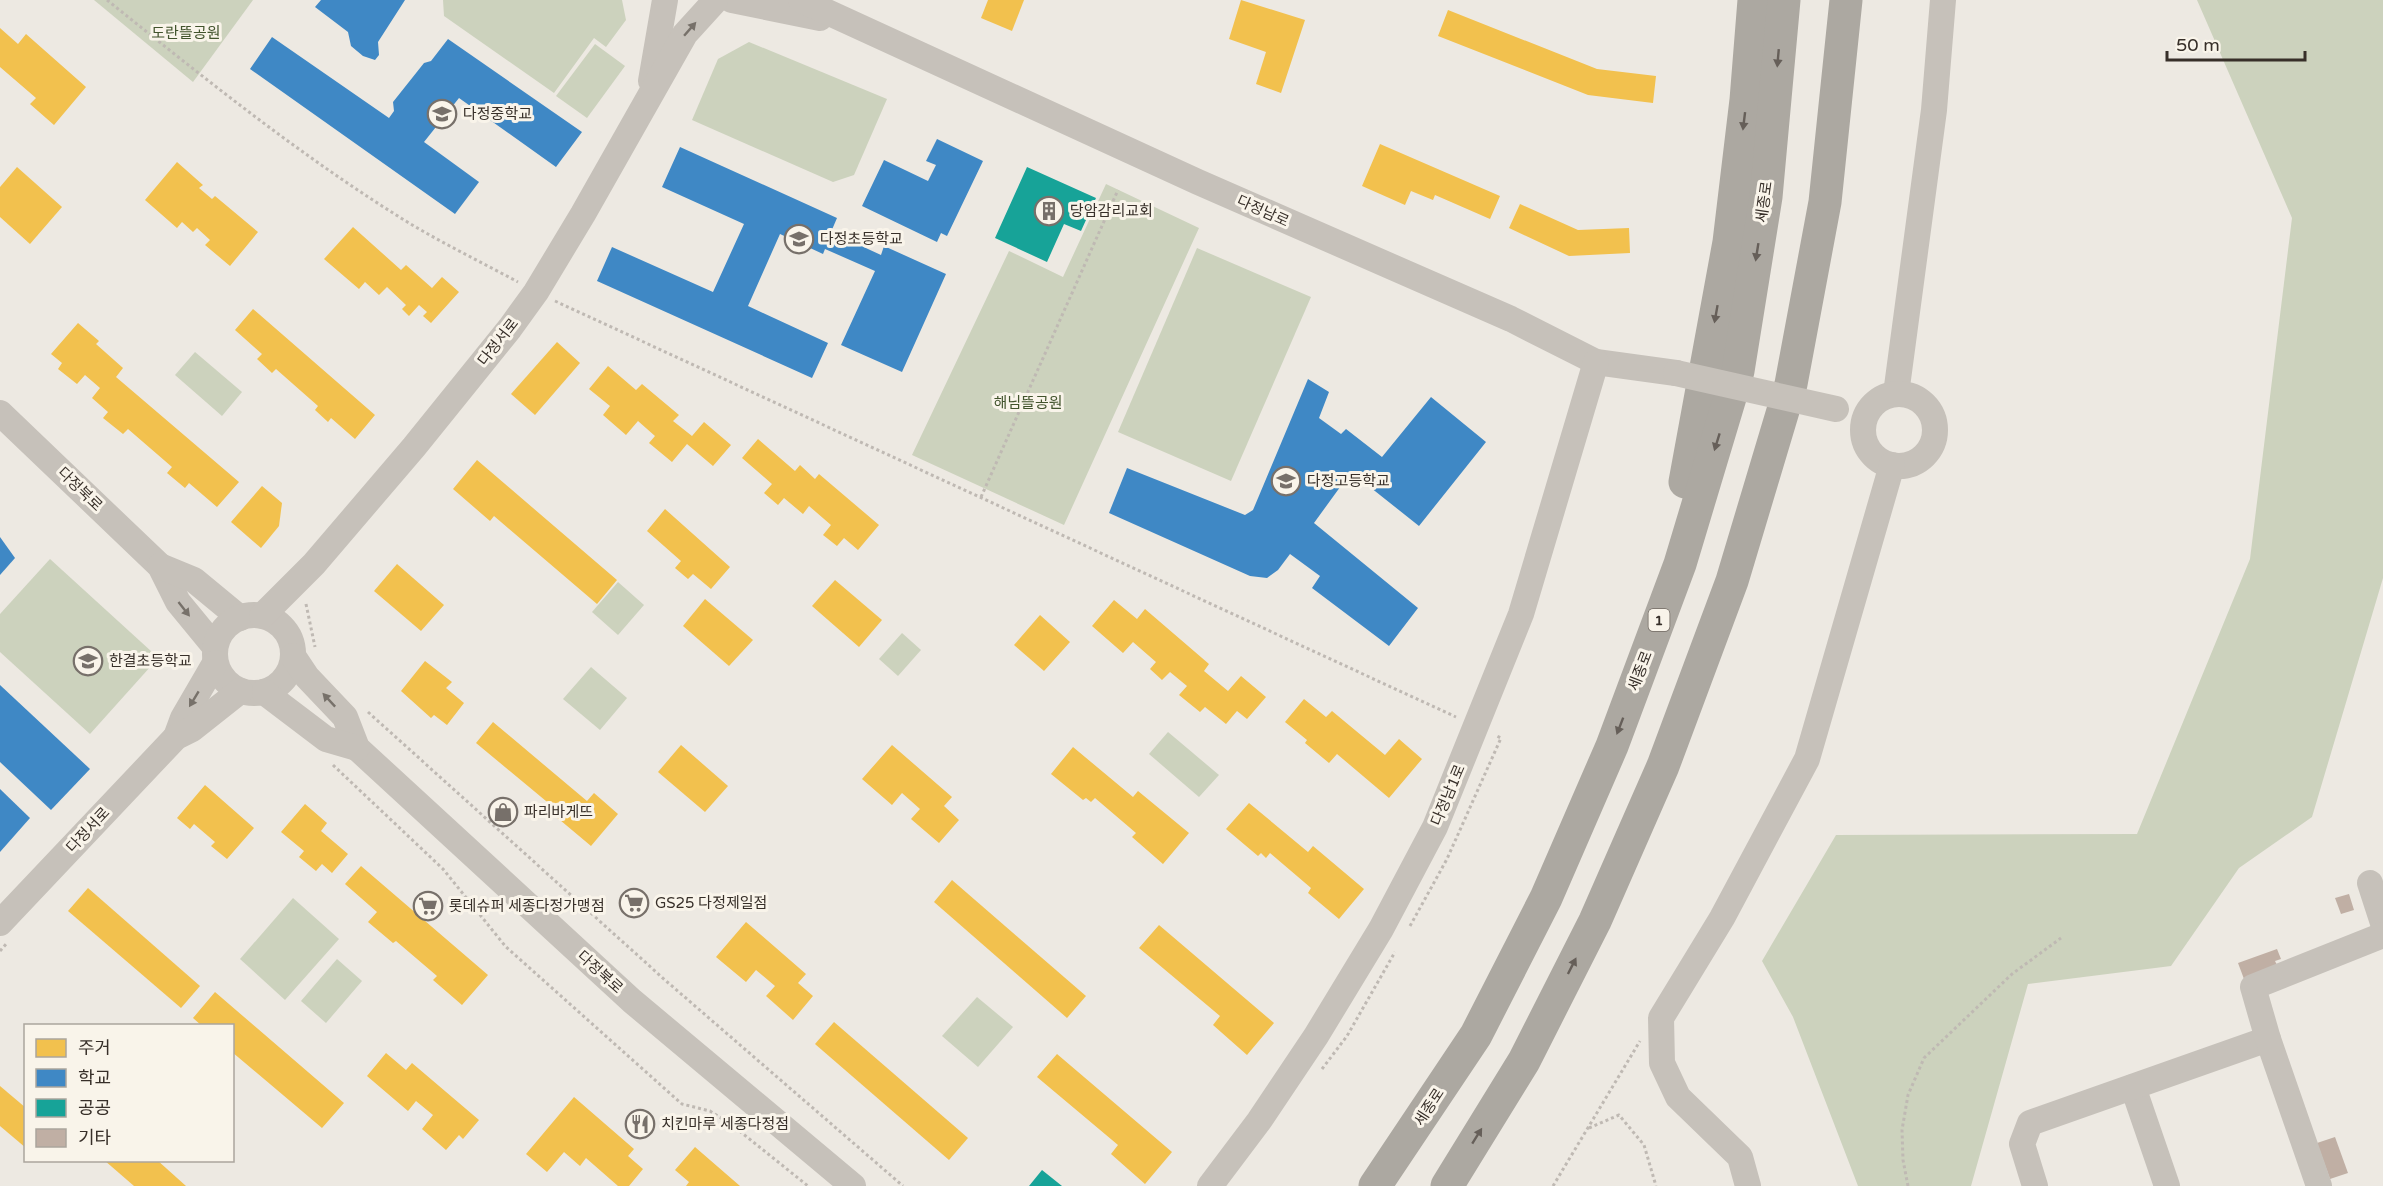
<svg xmlns="http://www.w3.org/2000/svg" width="2383" height="1186" font-family="'Varela Round','Noto Sans KR',sans-serif">
	<style>
		.green { fill: #ccd2bd }
		.homes { fill: #f2c14e }
		.schools { fill: #3f88c5 }
		.public { fill: #17a398 }
		.building { fill: #c0afa4 }
		.lines { fill: none; stroke-linecap: round; stroke-linejoin: round }
		.path { stroke: #bfb9b3; stroke-width: 3; stroke-dasharray: 3 3; stroke-linecap: butt }
		.minor { stroke: #c6c1ba; stroke-width: 26 }
		.highway { stroke: #aca8a1; stroke-width: 33 }
		.minor-bridge { stroke: #c6c1ba; stroke-width: 26 }
		.oneway { fill: #77716a }
		.oneway2 { fill: #665f59 }
		.labels { text-anchor: middle; stroke-width: 6; stroke-linejoin: round; paint-order: stroke }
		.shield { fill: #f9f4ea; stroke: #716a63; stroke-width: 1.5 }
		.shield-label { font-size: 14px; font-weight: bold; fill: #372f29 }
		.park-label { font-size: 15px; fill: #42542d; stroke: #f9f4ea }
		.poi-label { font-size: 15px; fill: #372f29; stroke: #f9f4ea; text-anchor: start }
		.street-label { font-size: 15px; fill: #372f29; stroke: #f9f4ea }
	</style>
	<rect width="100%" height="100%" fill="#ede9e2"/>
	<g class="green">
		<path d="M94 0H253L193 82Z"/>
		<path d="M443 0H622L626 20 606 47 594 38 554 93 444 16Z"/>
		<path d="M2197 0H2383V578L2312 817 2239 868 2171 966 2028 984 1971 1186H1858L1793 1017 1762 961 1836 835 2137 834 2250 559 2292 218Z"/>
		<path d="M749 42 887 99 854 175 833 182 692 120 718 59Z"/>
		<path d="M595 44 625 66 587 118 556 96Z"/>
		<path d="M1106 184 1199 228 1064 525 912 455 1009 251 1063 277Z"/>
		<path d="M1197 248 1311 297 1231 481 1118 432Z"/>
		<path d="M195 352 242 392 222 416 175 375Z"/>
		<path d="M50 559 152 652 151 666 90 734 0 652V614Z"/>
		<path d="M618 582 644 605 618 635 592 612Z"/>
		<path d="M902 633 921 650 898 676 879 659Z"/>
		<path d="M591 667 627 698 600 730 563 699Z"/>
		<path d="M1168 732 1219 775 1199 797 1149 754Z"/>
		<path d="M293 898 339 939 285 1000 240 959Z"/>
		<path d="M337 959 362 981 326 1023 301 1001Z"/>
		<path d="M977 997 1013 1027 978 1067 942 1036Z"/>
	</g>
	<g class="homes">
		<path d="M988 0H1024L1012 31 981 18Z"/>
		<path d="M1241 0 1305 20 1281 93 1256 84 1266 52 1229 39Z"/>
		<path d="M1448 10 1597 69 1656 76 1653 103 1588 95 1438 36Z"/>
		<path d="M0 28 18 44 26 34 86 87 54 125 30 104 36 98 0 67Z"/>
		<path d="M1380 144 1500 196 1490 219 1435 195 1433 200 1411 191 1405 205 1362 186Z"/>
		<path d="M177 162 203 185 199 188 212 199 215 196 258 232 230 266 205 245 210 240 197 228 193 232 182 222 177 228 145 200Z"/>
		<path d="M17 167 62 207 30 244 0 217V187Z"/>
		<path d="M1520 204 1578 230 1629 228 1630 253 1569 256 1509 228Z"/>
		<path d="M353 227 401 270 406 265 432 288 442 277 459 292 431 323 423 316 427 312 419 305 409 316 402 309 406 305 387 287 379 295 365 282 359 289 324 259Z"/>
		<path d="M253 309 375 415 355 439 331 418 328 422 315 410 318 406 276 369 272 373 257 359 262 354 235 330Z"/>
		<path d="M78 323 99 341 96 344 123 368 116 377 239 482 217 507 189 483 185 488 167 473 172 467 128 429 123 434 103 418 108 412 92 398 100 388 85 375 77 384 58 369 62 363 51 354Z"/>
		<path d="M557 342 580 363 535 415 511 394Z"/>
		<path d="M608 366 636 390 642 384 679 415 673 421 692 436 704 422 731 445 713 466 687 444 672 462 649 443 655 436 638 421 626 435 603 415 610 406 589 389Z"/>
		<path d="M758 439 795 471 800 465 815 479 819 474 879 525 858 550 844 538 837 546 823 535 831 525 809 506 803 514 784 498 778 505 764 493 772 484 742 458Z"/>
		<path d="M477 460 617 580 597 604 494 516 490 521 453 489Z"/>
		<path d="M262 486 282 503 279 526 261 548 231 522Z"/>
		<path d="M665 509 730 567 711 589 693 574 688 579 675 568 681 561 647 531Z"/>
		<path d="M397 564 444 605 421 631 374 591Z"/>
		<path d="M835 580 882 620 859 647 812 606Z"/>
		<path d="M705 599 753 640 729 666 683 626Z"/>
		<path d="M1114 600 1137 619 1145 609 1209 664 1204 671 1228 691 1241 676 1266 697 1247 719 1237 711 1226 724 1205 707 1200 712 1179 695 1187 686 1170 672 1162 680 1150 669 1156 662 1133 642 1123 653 1092 626Z"/>
		<path d="M1040 615 1070 642 1044 671 1014 645Z"/>
		<path d="M425 661 452 682 446 688 464 703 447 725 434 715 431 718 401 691Z"/>
		<path d="M1304 699 1326 717 1332 711 1385 755 1399 739 1422 759 1389 798 1337 754 1329 763 1305 743 1307 740 1285 722Z"/>
		<path d="M493 722 587 801 594 793 618 814 591 846 554 815 558 811 476 743Z"/>
		<path d="M681 745 728 786 705 812 658 772Z"/>
		<path d="M892 745 952 797 944 806 959 820 939 843 911 819 920 809 902 793 892 805 862 779Z"/>
		<path d="M1073 747 1133 797 1138 791 1189 833 1163 864 1132 837 1136 833 1095 798 1091 802 1086 798 1083 800 1051 774Z"/>
		<path d="M205 785 254 828 227 859 211 846 215 842 194 824 190 829 177 818Z"/>
		<path d="M1249 803 1308 852 1313 846 1364 889 1339 919 1308 893 1311 888 1270 853 1266 858 1261 853 1258 856 1226 829Z"/>
		<path d="M305 804 327 823 321 831 348 854 332 873 322 864 316 871 299 857 304 851 281 832Z"/>
		<path d="M361 866 488 975 462 1005 433 980 437 976 396 941 393 943 368 922 377 912 345 884Z"/>
		<path d="M952 880 1086 996 1067 1018 934 902Z"/>
		<path d="M88 888 200 986 181 1008 68 911Z"/>
		<path d="M746 922 806 974 798 983 813 996 793 1020 766 996 775 986 756 970 746 982 716 957Z"/>
		<path d="M1159 925 1274 1023 1247 1055 1213 1025 1220 1016 1139 948Z"/>
		<path d="M215 992 344 1103 322 1128 232 1052V1026H202L193 1018Z"/>
		<path d="M834 1022 968 1138 949 1160 815 1044Z"/>
		<path d="M386 1053 406 1070 412 1063 479 1120 463 1139 459 1135 446 1150 422 1129 433 1115 416 1101 408 1111 367 1076Z"/>
		<path d="M1057 1054 1172 1152 1145 1184 1111 1154 1118 1145 1037 1077Z"/>
		<path d="M0 1086 26 1108V1148L0 1126Z"/>
		<path d="M574 1097 634 1149 628 1156 643 1169 629 1186H618L586 1158 580 1166 564 1152 547 1172 526 1154Z"/>
		<path d="M695 1147 740 1186H686L689 1182 675 1170Z"/>
		<path d="M104 1160H157L186 1186H134Z"/>
	</g>
	<g class="schools">
		<path d="M321 0H405L378 42 379 55 375 60 363 56 351 46 348 32 315 7Z"/>
		<path d="M272 37 389 118 394 111 393 102 424 63 431 61 448 39 582 132 556 167 459 98 424 142 479 182 455 214 250 69Z"/>
		<path d="M937 139 983 161 947 236 941 233 937 242 862 206 884 160 928 181 936 165 926 161Z"/>
		<path d="M680 147 837 218 831 232 881 255 884 246 946 274 902 372 841 345 875 271 825 249 823 254 780 234 748 306 828 343 812 378 597 281 612 247 713 292 744 224 662 187Z"/>
		<path d="M1308 379 1329 392 1319 418 1341 434 1346 429 1382 457 1431 397 1486 442 1419 526 1351 472 1314 523 1418 608 1389 646 1312 588 1320 576 1290 554 1278 570 1267 578 1250 576 1109 513 1127 468 1245 515 1253 510Z"/>
		<path d="M0 537 15 558 0 575Z"/>
		<path d="M0 685 90 769 51 810 0 762Z"/>
		<path d="M0 789 30 818 0 852Z"/>
	</g>
	<g class="public">
		<path d="M1027 167 1096 198 1081 231 1064 224 1047 262 995 238Z"/>
		<path d="M1042 1170 1062 1186H1029Z"/>
	</g>
	<g class="building">
		<path d="M2349 894 2354 910 2341 914 2335 898Z"/>
		<path d="M2277 949 2281 959 2275 961 2278 967 2244 979 2238 963Z"/>
		<path d="M2335 1137 2348 1173 2330 1179 2317 1143Z"/>
	</g>
	<g class="lines">
		<g class="path">
			<path d="M107 0C204 78 302 157 409 223 444 244 481 262 518 282"/>
			<path d="M555 301 1456 717"/>
			<path d="M981 497 1118 190"/>
			<path d="M306 604 315 647"/>
			<path d="M368 712 665 980 903 1186"/>
			<path d="M333 765 443 869 506 947 682 1104 710 1111 732 1125 808 1186"/>
			<path d="M1410 926 1447 859 1501 738 1495 735"/>
			<path d="M0 951 7 943"/>
			<path d="M1322 1069 1347 1036 1395 952"/>
			<path d="M1589 1128 1619 1115 1644 1145 1656 1186"/>
			<path d="M1553 1186 1640 1041"/>
			<path d="M1908 1186 1903 1160 1902 1130 1908 1095 1924 1058 2012 974 2061 938"/>
		</g>
		<g class="minor">
			<path d="M732 0 820 18"/>
			<path d="M801 0 1198 182 1511 319 1596 362 1676 373"/>
			<path d="M651 81 665 0"/>
			<path d="M1896 394 1934 110 1943 0"/>
			<circle cx="1899" cy="430" r="36"/>
			<path d="M0 413 160 566 178 602 215 647"/>
			<path d="M160 566 194 580 240 618"/>
			<circle cx="254" cy="654" r="39"/>
			<path d="M262 616 314 564 414 447 510 328 536 292 583 214 685 34 715 1"/>
			<path d="M293 656 307 677 345 717 357 748 632 1001 853 1186"/>
			<path d="M264 692 326 739 357 748"/>
			<path d="M176 737 183 718 215 663"/>
			<path d="M2370 883 2383 923"/>
			<path d="M0 923 176 737 192 729 240 691"/>
			<path d="M2133 1087 2167 1186"/>
			<path d="M1210 1186 1259 1121 1316 1036 1381 929 1435 827 1521 614 1596 362"/>
			<path d="M1748 1186 1740 1157 1678 1097 1662 1063 1661 1018 1722 918 1807 759 1892 465"/>
			<path d="M2035 1186 2022 1144 2030 1123 2268 1039"/>
			<path d="M2319 1186 2268 1039 2253 987 2383 935"/>
		</g>
		<g class="highway">
			<path d="M1685 482 1729 242 1746 100 1754 0"/>
			<path d="M1375 1186 1476 1035 1546 898 1612 746 1680 564 1738 371 1766 197 1784 0"/>
			<path d="M1447 1186 1524 1061 1595 921 1663 766 1732 581 1791 384 1825 202 1846 0"/>
		</g>
		<path class="minor-bridge" d="M1676 373 1836 409"/>
	</g>
	<defs><path id="oneway-solid" d="M-6-.8H1V-3.2L6.5 0L1 3.2V.8H-6Z" transform="scale(1.5)"/></defs>
	<g class="oneway">
		<use href="#oneway-solid" transform="translate(690 29) rotate(-49)"/>
		<use href="#oneway-solid" transform="translate(184 609) rotate(52)"/>
		<use href="#oneway-solid" transform="translate(194 699) rotate(121)"/>
		<use href="#oneway-solid" transform="translate(329 700) rotate(-133)"/>
	</g>
	<g class="oneway2">
		<use href="#oneway-solid" transform="translate(1778 58) rotate(95)"/>
		<use href="#oneway-solid" transform="translate(1744 121) rotate(97)"/>
		<use href="#oneway-solid" transform="translate(1757 252) rotate(99)"/>
		<use href="#oneway-solid" transform="translate(1716 314) rotate(100)"/>
		<use href="#oneway-solid" transform="translate(1717 442) rotate(107)"/>
		<use href="#oneway-solid" transform="translate(1620 726) rotate(111)"/>
		<use href="#oneway-solid" transform="translate(1572 966) rotate(-63)"/>
		<use href="#oneway-solid" transform="translate(1477 1136) rotate(-58)"/>
	</g>
	<defs>
		<g id="school-ring" transform="scale(1.5)"><circle r="9.5" fill="#f9f4ea" stroke="#77706a" stroke-width="1.5"/><path d="M0-5L7-2L0 1L-7-2ZM-4 1L0 2.5L4 1V4Q0 6-4 4Z" fill="#77706a"/></g>
		<g id="building-ring" transform="scale(1.5)"><circle r="9.5" fill="#f9f4ea" stroke="#77706a" stroke-width="1.5"/><path d="M-4-6H4V6H1V3H-1V6H-4ZM-2.5-4.3h1.7v1.8h-1.7ZM.8-4.3h1.7v1.8H.8ZM-2.5-1h1.7V.8h-1.7ZM.8-1h1.7V.8H.8Z" fill="#77706a"/></g>
		<g id="shop-ring" transform="scale(1.5)"><circle r="9.5" fill="#f9f4ea" stroke="#77706a" stroke-width="1.5"/><path d="M-5-2.5h2.3a2.7 3.5 0 0 1 5.4 0H5L5.5 6h-11ZM-1.5-2.5h3a1.5 2.3 0 0 0-3 0Z" fill="#77706a"/></g>
		<g id="supermarket-ring" transform="scale(1.5)"><circle r="9.5" fill="#f9f4ea" stroke="#77706a" stroke-width="1.5"/><path d="M-6-5.5h2.5l.6 2H6L4.5 2H-2.5L-4.4-4H-6ZM-1.5 3.2a1.3 1.3 0 1 0 .1 0ZM3 3.2a1.3 1.3 0 1 0 .1 0Z" fill="#77706a"/></g>
		<g id="restaurant-ring" transform="scale(1.5)"><circle r="9.5" fill="#f9f4ea" stroke="#77706a" stroke-width="1.5"/><path d="M-5-6h1v4h1v-4h1v4h1v-4h1v5L-1.5 .5V6h-2V.5L-5-1ZM5-6V6H3V1.5H1.5Q1.5-4 5-6Z" fill="#77706a"/></g>
	</defs>
	<g fill-rule="evenodd">
		<use href="#school-ring" x="442" y="114"/>
		<use href="#building-ring" x="1049" y="211"/>
		<use href="#school-ring" x="799" y="239"/>
		<use href="#school-ring" x="1286" y="481"/>
		<use href="#school-ring" x="88" y="661"/>
		<use href="#shop-ring" x="503" y="812"/>
		<use href="#supermarket-ring" x="634" y="903"/>
		<use href="#supermarket-ring" x="428" y="906"/>
		<use href="#restaurant-ring" x="640" y="1124"/>
	</g>
	<g class="labels">
		<rect class="shield" x="1648.5" y="609" width="21" height="22" rx="4.5"/>
		<g class="shield-label">
			<text x="1659" y="625">1</text>
		</g>
		<g class="park-label">
			<text x="186" y="38">도란뜰공원</text>
			<text x="1028" y="408">해님뜰공원</text>
		</g>
		<g class="poi-label">
			<text x="463" y="119">다정중학교</text>
			<text x="1070" y="216">당암감리교회</text>
			<text x="820" y="244">다정초등학교</text>
			<text x="1307" y="486">다정고등학교</text>
			<text x="109" y="666">한결초등학교</text>
			<text x="524" y="817">파리바게뜨</text>
			<text x="655" y="908">GS25 다정제일점</text>
			<text x="449" y="911">롯데슈퍼 세종다정가맹점</text>
			<text x="661" y="1129">치킨마루 세종다정점</text>
		</g>
		<g class="street-label">
			<text transform="translate(1764 202) rotate(-82)" y="5">세종로</text>
			<text transform="translate(1263 211) rotate(24)" y="5">다정남로</text>
			<text transform="translate(498 342) rotate(-52)" y="5">다정서로</text>
			<text transform="translate(80 489) rotate(44)" y="5">다정북로</text>
			<text transform="translate(1640 671) rotate(-69)" y="5">세종로</text>
			<text transform="translate(1448 795) rotate(-67)" y="5">다정남1로</text>
			<text transform="translate(88 830) rotate(-47)" y="5">다정서로</text>
			<text transform="translate(600 972) rotate(42)" y="5">다정북로</text>
			<text transform="translate(1429 1107) rotate(-57)" y="5">세종로</text>
		</g>
	</g>
	<rect x="24" y="1024" width="210" height="138" fill="#f9f4ea" stroke="#aba59d" stroke-width="1.5"/>
	<rect x="36" y="1039" width="30" height="18" fill="#f2c14e" stroke="#aba59d" stroke-width="1.5"/>
	<text x="78" y="1054" font-size="18" fill="#372f29">주거</text>
	<rect x="36" y="1069" width="30" height="18" fill="#3f88c5" stroke="#aba59d" stroke-width="1.5"/>
	<text x="78" y="1084" font-size="18" fill="#372f29">학교</text>
	<rect x="36" y="1099" width="30" height="18" fill="#17a398" stroke="#aba59d" stroke-width="1.5"/>
	<text x="78" y="1114" font-size="18" fill="#372f29">공공</text>
	<rect x="36" y="1129" width="30" height="18" fill="#c0afa4" stroke="#aba59d" stroke-width="1.5"/>
	<text x="78" y="1144" font-size="18" fill="#372f29">기타</text>
	<path d="M2167 51v9h138v-9" fill="none" stroke="#372f29" stroke-width="3"/>
	<text x="2176" y="51" font-size="18" fill="#372f29" stroke="#f9f4ea" stroke-width="4.5" paint-order="stroke">50 m</text>
</svg>
